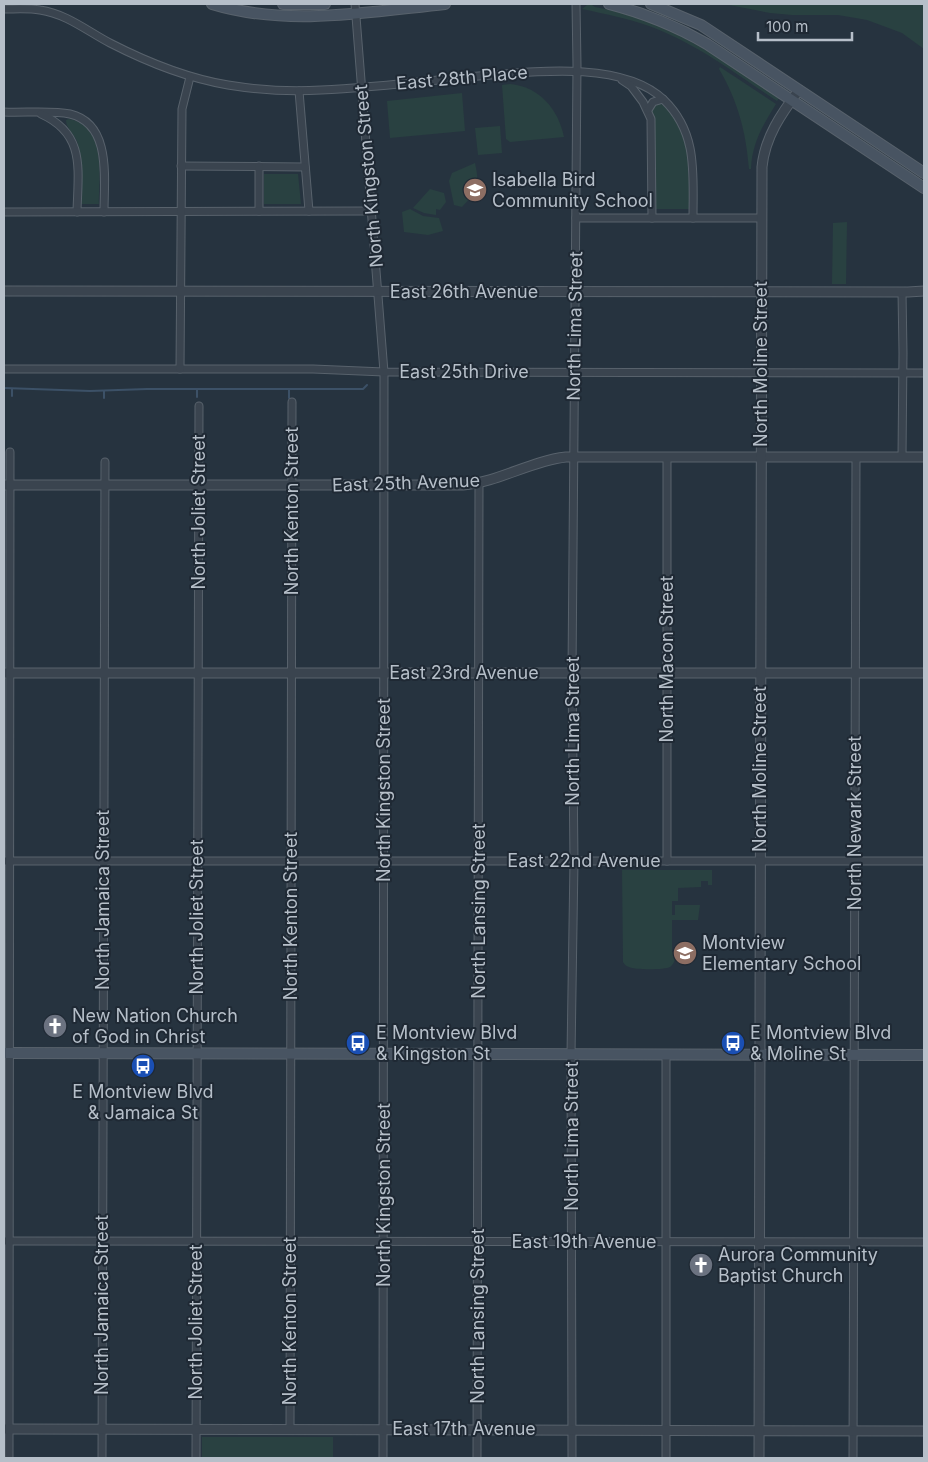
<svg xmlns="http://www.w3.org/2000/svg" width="928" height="1462" font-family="Inter,sans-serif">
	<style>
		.green { fill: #294141 }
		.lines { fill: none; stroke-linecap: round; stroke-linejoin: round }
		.stream { stroke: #3c5167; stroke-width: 2 }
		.minor-casing { stroke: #58626c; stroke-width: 9 }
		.tertiary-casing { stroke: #58626c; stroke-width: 11 }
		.secondary-casing { stroke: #58626c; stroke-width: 12 }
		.minor { stroke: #3a444f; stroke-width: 7 }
		.tertiary { stroke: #3a444f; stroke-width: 9 }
		.secondary { stroke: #485462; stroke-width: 10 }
		.labels { text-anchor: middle; stroke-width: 4; stroke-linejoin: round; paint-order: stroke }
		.street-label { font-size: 18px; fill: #b6bfc9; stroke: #1f2934 }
		.poi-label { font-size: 18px; fill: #b6bfc9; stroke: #1f2934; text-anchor: start }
	</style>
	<rect width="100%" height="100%" fill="#26333f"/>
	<g class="green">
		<path d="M724 4H924V49L902 33 867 20 838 15H792L770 13Z"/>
		<path d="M587 5H592L595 7C669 21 718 57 780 97L777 101C736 74 696 43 649 26 627 18 605 14 582 9Z"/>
		<path d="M720 67 776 104C763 125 752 143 751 169H749C746 132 738 101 719 69Z"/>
		<path d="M510 84C540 87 558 109 564 137L510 142 506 139 502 85Z"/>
		<path d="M462 93 465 131 390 138 387 101Z"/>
		<path d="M660 103C693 124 689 176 689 209H655V126L652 112 653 105Z"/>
		<path d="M69 119C107 126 99 177 99 204H80C80 184 83 161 77 141 74 134 66 128 66 120Z"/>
		<path d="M500 126 502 153 478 155 475 128Z"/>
		<path d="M475 163C480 185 477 191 462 207L454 205 449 181 452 173Z"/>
		<path d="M264 174H298L301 204H264Z"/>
		<path d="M430 189 444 193 446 202 440 210 436 209V215L424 213 413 208Z"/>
		<path d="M410 209 423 216 439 218 443 231 428 235 404 232 402 212Z"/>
		<path d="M847 222 846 284H832L833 223Z"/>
		<path d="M622 870H712V885H708V881H701V887L678 888V901H672V915H675V905H700L698 920H672V952H675C676 958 675 963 670 967 665 970 634 970 629 967 626 966 625 965 623 962Z"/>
		<rect x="202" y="1437" width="131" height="21"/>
	</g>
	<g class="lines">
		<g class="stream">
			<path d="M4 388 90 391 147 389H363L367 385"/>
			<path d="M12 389V396"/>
			<path d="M197 389V397"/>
			<path d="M289 390V398"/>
			<path d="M104 391V398"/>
		</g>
		<g class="minor-casing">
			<g id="minor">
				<path d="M355 4 384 372 383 1458"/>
				<path d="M4 9C16 9 29 8 40 10 67 14 87 31 110 43 147 62 186 78 228 85 259 90 290 92 321 90 370 88 419 82 467 77 522 73 621 58 664 100 698 133 693 174 693 218"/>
				<path d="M622 80 631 86 643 102 651 119 652 218"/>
				<path d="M299 91 309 211"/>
				<path d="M648 110 653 102 663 99"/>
				<path d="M4 112C23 113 52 110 70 114 112 124 104 179 104 212"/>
				<path d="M41 114C86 134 78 170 77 212"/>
				<path d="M181 166 305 167"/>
				<path d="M259 166V211"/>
				<path d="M4 212 372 211"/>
				<path d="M576 218H762"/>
				<path d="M4 369H313L384 372 924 373"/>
				<path d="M180 369 182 109 190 77"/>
				<path d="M902 457 903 353 902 292"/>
				<path d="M4 861H924"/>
				<path d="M667 861V457"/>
				<path d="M4 1241 924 1242"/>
				<path d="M290 1429 292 402"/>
				<path d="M9 1458 10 452"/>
				<path d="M102 1458 105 462"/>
				<path d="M196 1458 199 406"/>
				<path d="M477 1458 479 483"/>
				<path d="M572 1458 571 1055 574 861 572 673 577 65 576 4"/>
				<path d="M666 1458V1054"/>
				<path d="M853 1458 856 457"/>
			</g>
		</g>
		<g class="tertiary-casing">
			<g id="tertiary">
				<path d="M4 291 908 292 924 291"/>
				<path d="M4 485H463C499 482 530 461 566 457H924"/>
				<path d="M4 673H924"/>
				<path d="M4 1429 924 1431"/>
				<path d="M759 1458 762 167C765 137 781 114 799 90"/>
			</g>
		</g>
		<g class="secondary-casing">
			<g id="secondary">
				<path d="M212 4C287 27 368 12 445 4"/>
				<path d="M283 4H325"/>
				<path d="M609 4C644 13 676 26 707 44L924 188"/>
				<path d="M651 4 701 25 924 173"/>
				<path d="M4 1053 924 1055"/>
			</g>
		</g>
		<use href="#minor" class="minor"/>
		<use href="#tertiary" class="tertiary"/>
		<use href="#secondary" class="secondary"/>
	</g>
	<defs>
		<g id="school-disc" transform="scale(1.25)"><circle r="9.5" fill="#8d6e63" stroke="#1f2934"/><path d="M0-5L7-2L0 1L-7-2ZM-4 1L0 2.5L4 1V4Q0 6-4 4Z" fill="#fff"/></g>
		<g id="church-disc" transform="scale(1.25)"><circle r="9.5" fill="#6b7280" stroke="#1f2934"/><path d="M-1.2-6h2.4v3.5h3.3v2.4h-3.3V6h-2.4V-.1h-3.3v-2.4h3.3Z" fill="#fff"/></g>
		<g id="bus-disc" transform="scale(1.25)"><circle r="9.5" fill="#1a4fb4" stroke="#1f2934"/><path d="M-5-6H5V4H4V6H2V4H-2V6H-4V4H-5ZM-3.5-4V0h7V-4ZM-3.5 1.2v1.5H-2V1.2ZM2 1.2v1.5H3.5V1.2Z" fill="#fff"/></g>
	</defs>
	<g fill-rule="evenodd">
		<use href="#school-disc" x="475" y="190"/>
		<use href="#school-disc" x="685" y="953"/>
		<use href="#church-disc" x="55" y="1026"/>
		<use href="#bus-disc" x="358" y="1043"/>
		<use href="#bus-disc" x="733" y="1043"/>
		<use href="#bus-disc" x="143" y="1066"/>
		<use href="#church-disc" x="701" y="1265"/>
	</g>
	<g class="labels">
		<g class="street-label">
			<text transform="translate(462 78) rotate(-5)" y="6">East 28th Place</text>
			<text transform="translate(369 176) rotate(-95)" y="6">North Kingston Street</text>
			<text x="464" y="298">East 26th Avenue</text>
			<text transform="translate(575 326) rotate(-89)" y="6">North Lima Street</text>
			<text transform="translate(761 364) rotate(-90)" y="6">North Moline Street</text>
			<text x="464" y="378">East 25th Drive</text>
			<text transform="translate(406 483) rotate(-2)" y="6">East 25th Avenue</text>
			<text transform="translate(292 511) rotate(-90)" y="6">North Kenton Street</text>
			<text transform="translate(199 512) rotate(-90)" y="6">North Joliet Street</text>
			<text transform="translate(667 659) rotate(-90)" y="6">North Macon Street</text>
			<text x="464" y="679">East 23rd Avenue</text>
			<text transform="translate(573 731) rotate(-90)" y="6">North Lima Street</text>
			<text transform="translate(760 769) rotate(-90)" y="6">North Moline Street</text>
			<text transform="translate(384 790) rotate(-90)" y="6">North Kingston Street</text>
			<text transform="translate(855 823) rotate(-90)" y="6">North Newark Street</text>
			<text x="584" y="867">East 22nd Avenue</text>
			<text transform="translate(103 900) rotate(-90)" y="6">North Jamaica Street</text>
			<text transform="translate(479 911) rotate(-90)" y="6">North Lansing Street</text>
			<text transform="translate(291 916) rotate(-90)" y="6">North Kenton Street</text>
			<text transform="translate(197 917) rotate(-90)" y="6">North Joliet Street</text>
			<text transform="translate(572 1136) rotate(-90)" y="6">North Lima Street</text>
			<text transform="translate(384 1195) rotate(-90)" y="6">North Kingston Street</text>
			<text x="584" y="1248">East 19th Avenue</text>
			<text transform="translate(102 1305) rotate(-90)" y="6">North Jamaica Street</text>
			<text transform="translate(478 1316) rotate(-90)" y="6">North Lansing Street</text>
			<text transform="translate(290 1321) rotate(-90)" y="6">North Kenton Street</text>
			<text transform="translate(196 1322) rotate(-90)" y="6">North Joliet Street</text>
			<text x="464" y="1435">East 17th Avenue</text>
		</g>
		<g class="poi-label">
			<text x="492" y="186">Isabella Bird<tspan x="492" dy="21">Community School</tspan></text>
			<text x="702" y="949">Montview<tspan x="702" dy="21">Elementary School</tspan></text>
			<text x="72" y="1022">New Nation Church<tspan x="72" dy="21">of God in Christ</tspan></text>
			<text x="376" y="1039">E Montview Blvd<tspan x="376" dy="21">&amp; Kingston St</tspan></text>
			<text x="750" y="1039">E Montview Blvd<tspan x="750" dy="21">&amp; Moline St</tspan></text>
			<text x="143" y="1098" text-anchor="middle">E Montview Blvd<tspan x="143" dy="21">&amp; Jamaica St</tspan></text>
			<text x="718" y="1261">Aurora Community<tspan x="718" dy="21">Baptist Church</tspan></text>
		</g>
	</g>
	<rect width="928" height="1462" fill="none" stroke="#b6bfc9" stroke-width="10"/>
	<path d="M758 32v8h94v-8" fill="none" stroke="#b6bfc9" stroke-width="2.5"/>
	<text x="766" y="32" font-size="15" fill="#b6bfc9" stroke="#1f2934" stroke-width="4" paint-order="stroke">100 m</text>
</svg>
